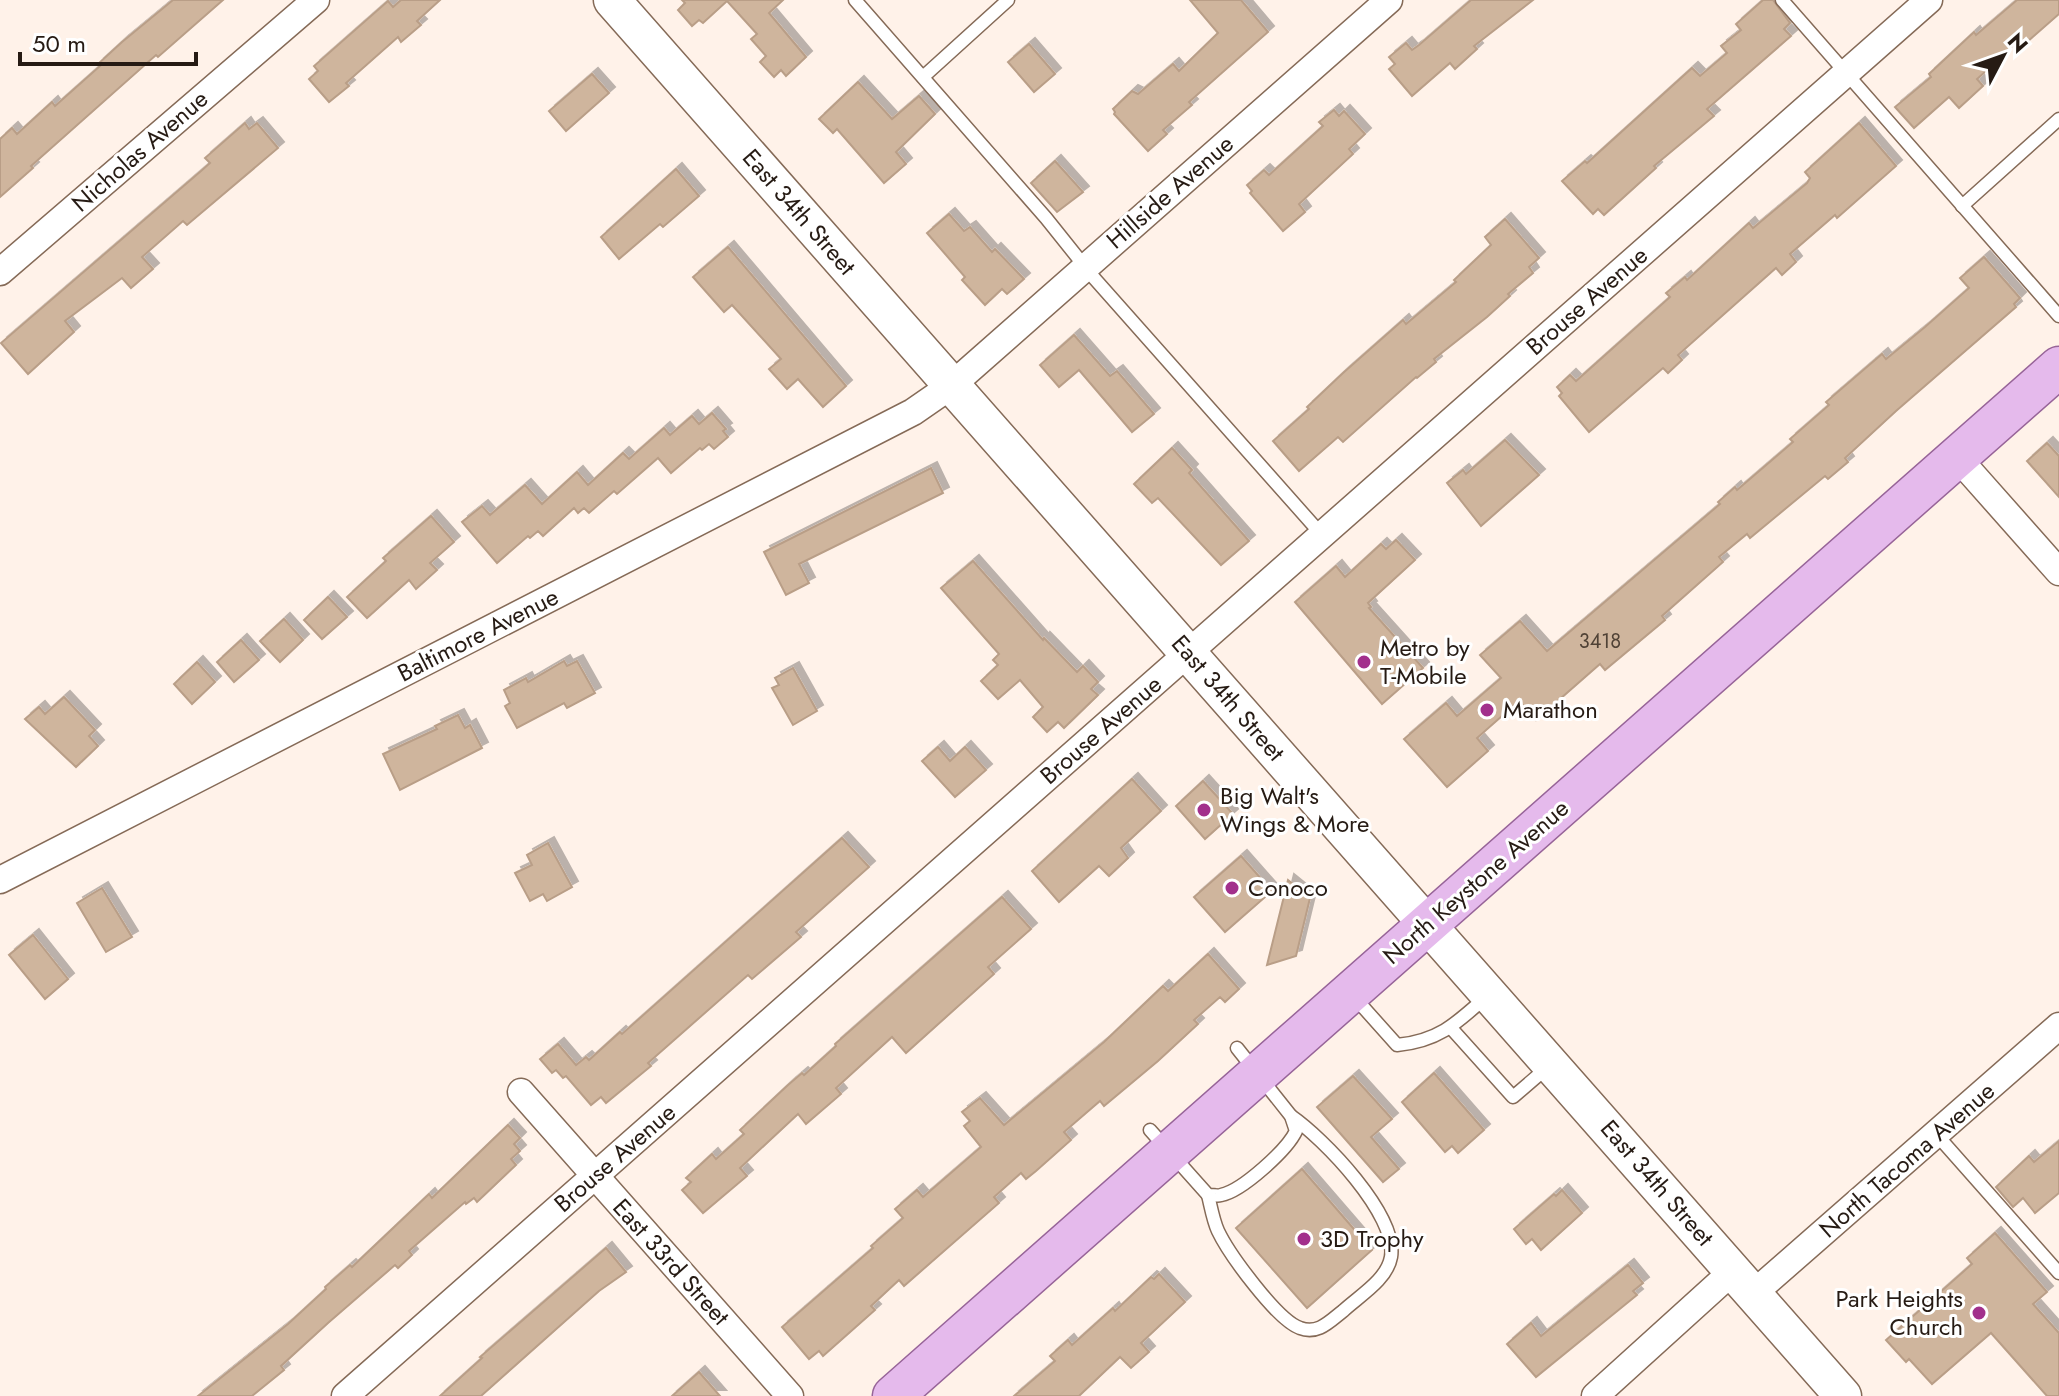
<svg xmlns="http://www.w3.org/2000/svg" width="2059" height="1396" font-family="Jost,sans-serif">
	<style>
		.building { fill: #cfb59d; stroke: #b99e87; stroke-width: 2; filter: url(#shadow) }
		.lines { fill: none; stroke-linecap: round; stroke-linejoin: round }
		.lane-casing { stroke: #856a57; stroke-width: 15 }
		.street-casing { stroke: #856a57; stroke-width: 29 }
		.secondary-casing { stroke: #856a57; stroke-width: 39 }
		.primary-casing { stroke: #976498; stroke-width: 43 }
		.lane { stroke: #fff; stroke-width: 12 }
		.street { stroke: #fff; stroke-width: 26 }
		.secondary { stroke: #fff; stroke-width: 36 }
		.primary { stroke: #e5baec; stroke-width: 40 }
		.poi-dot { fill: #a2308c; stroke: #fff; stroke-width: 3 }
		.labels { text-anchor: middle; stroke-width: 6; stroke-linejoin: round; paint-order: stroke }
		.number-label { font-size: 20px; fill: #504236 }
		.street-label { font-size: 24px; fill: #261b14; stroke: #fff }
		.poi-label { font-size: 24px; fill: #261b14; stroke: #fff; text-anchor: start }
	</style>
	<defs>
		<filter id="shadow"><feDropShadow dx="6" dy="-6" stdDeviation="0" flood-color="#0004"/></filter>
	</defs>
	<rect width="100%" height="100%" fill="#fff2e9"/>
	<g class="building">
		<path d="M173 0H223L158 57 156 55 31 166 33 168 0 197V139L12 128 17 134 52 102 55 106 100 66 98 64 122 42Z"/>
		<path d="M401 0H440L417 21 421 25 401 42 398 37 346 83 349 86 329 102 309 79 318 71 314 66 388 1 393 7Z"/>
		<path d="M682 0H783L769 13 806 57 786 76 781 70 774 77 760 62 766 56 751 39 757 34 727 1 703 23 699 20 692 26 678 10 685 3Z"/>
		<path d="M1190 0H1241L1268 32 1189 102 1192 105 1163 130 1167 134 1148 151 1114 114 1115 112 1113 109 1132 91 1138 94 1173 64 1179 71 1218 33Z"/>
		<path d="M1471 0H1533L1474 46 1477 49 1455 69 1450 63 1412 96 1389 69 1395 64 1389 57 1406 43 1412 50 1419 45Z"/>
		<path d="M1763 0H1773L1790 23 1784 29 1791 36 1707 109 1714 116 1654 166 1656 168 1604 215 1598 209 1593 214 1562 181 1585 161 1587 163 1692 68 1700 76 1727 53 1721 46 1741 30 1736 24Z"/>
		<path d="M2017 0H2059V14L2027 42 2025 39 2018 42 1977 79 1983 86 1959 108 1949 97 1914 128 1895 107 1931 77 1929 74 1974 32 1976 35Z"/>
		<path d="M1029 44 1055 74 1034 92 1008 62Z"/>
		<path d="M592 74 609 93 566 131 549 111Z"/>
		<path d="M858 82 892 119 919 96 935 114 896 152 906 164 884 183 837 129 833 133 819 119Z"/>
		<path d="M1334 110 1339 116 1344 111 1365 134 1349 149 1353 154 1299 204 1305 212 1283 231 1250 193 1252 191 1247 185 1264 170 1269 175 1323 126 1319 122Z"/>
		<path d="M245 123 249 129 257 123 278 148 187 225 183 221 142 257 153 269 131 288 122 278 65 321 74 332 28 374 1 343 201 171 210 163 205 158Z"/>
		<path d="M1859 123 1896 166 1837 218 1835 215 1790 254 1796 262 1782 275 1776 268 1678 355 1682 360 1668 373 1663 368 1589 432 1559 396 1562 393 1557 387 1570 375 1576 381 1670 297 1666 293 1685 277 1687 280 1749 223 1753 228 1807 183 1810 178 1805 172Z"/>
		<path d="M1055 161 1083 192 1057 212 1031 183Z"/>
		<path d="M676 169 699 196 663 227 660 224 619 259 601 237Z"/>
		<path d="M949 214 964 231 970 227 992 252 995 249 1024 279 1007 294 1002 289 985 305 962 280 965 277 927 233Z"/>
		<path d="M1505 219 1539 258 1529 267 1533 273 1508 294 1510 296 1487 317 1434 359 1436 362 1417 378 1416 377 1343 442 1338 437 1299 471 1273 441 1309 409 1307 407 1343 373 1403 320 1406 324 1456 282 1454 280 1491 245 1485 237Z"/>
		<path d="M728 247 846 386 823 407 798 379 787 389 769 369 781 359 732 305 724 312 693 277Z"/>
		<path d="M1984 257 2020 298 2014 304 2016 307 1896 411 1845 458 1848 462 1828 479 1825 476 1750 538 1747 534 1719 557 1723 562 1662 616 1665 620 1605 670 1600 664 1536 720 1519 701 1477 738 1488 751 1447 787 1404 739 1446 703 1457 716 1501 678 1480 655 1520 621 1547 651 1720 504 1718 502 1735 487 1737 490 1793 442 1790 439 1829 405 1826 402 1882 354 1886 359 1925 327 1969 288 1960 278Z"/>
		<path d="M1074 335 1110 376 1117 371 1154 414 1132 432 1079 370 1059 387 1040 365Z"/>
		<path d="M712 413 726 429 723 431 728 437 714 449 709 444 702 450 700 448 671 473 658 458 617 494 614 491 589 513 584 508 578 513 574 508 543 536 538 531 530 538 528 536 497 563 462 522 482 506 490 515 525 485 542 504 577 472 588 485 623 453 629 459 664 428 670 435 692 416 699 424Z"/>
		<path d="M1505 440 1539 475 1481 526 1447 483 1463 470 1466 474Z"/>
		<path d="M2047 443 2059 456V497L2027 461Z"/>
		<path d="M1172 448 1192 470 1189 473 1249 541 1221 565 1158 498 1152 503 1134 484Z"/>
		<path d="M931 468 943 493 799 564 809 583 786 595 764 552Z"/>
		<path d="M431 516 454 542 430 563 437 570 416 589 409 580 367 618 347 597 386 561 383 558Z"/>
		<path d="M1396 540 1415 560 1368 603 1371 607 1369 608 1423 668 1382 704 1295 602 1336 566 1345 577 1381 544 1386 549Z"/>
		<path d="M973 561 1043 640 1044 638 1077 672 1083 666 1098 682 1091 689 1098 695 1064 728 1058 722 1047 732 1033 717 1043 707 1020 680 998 699 981 681 998 665 993 660 999 654 941 588Z"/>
		<path d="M328 597 347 617 322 639 304 620Z"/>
		<path d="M284 619 303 640 280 662 260 641Z"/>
		<path d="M241 640 259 660 234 682 217 662Z"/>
		<path d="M564 661 567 666 577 661 595 693 567 708 564 703 517 728 505 706 510 703 504 690 526 678 528 682Z"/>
		<path d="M197 662 215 682 192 704 174 684Z"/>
		<path d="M793 668 817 711 793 725 772 688 779 685 775 678Z"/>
		<path d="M64 697 95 730 89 736 98 746 76 767 25 719 39 707 45 714Z"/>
		<path d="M458 715 465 728 470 725 482 748 400 790 383 754 437 729 435 726Z"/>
		<path d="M938 747 950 761 965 747 986 770 955 797 922 761Z"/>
		<path d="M1132 779 1161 811 1121 848 1128 858 1109 876 1099 866 1059 902 1032 871Z"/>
		<path d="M1203 781 1233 814 1205 839 1176 806Z"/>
		<path d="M842 838 869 867 796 932 801 937 752 979 748 975 648 1063 651 1066 606 1103 601 1097 591 1105 566 1076 563 1078 556 1070 552 1073 540 1059 558 1044 576 1065 586 1057 589 1060 620 1032 622 1034Z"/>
		<path d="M548 843 572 887 547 901 543 894 530 901 515 873 532 865 527 855Z"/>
		<path d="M1241 856 1272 891 1225 932 1194 897Z"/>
		<path d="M1288 880 1310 898 1296 956 1267 965Z"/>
		<path d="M102 888 132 937 106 952 77 903Z"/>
		<path d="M1002 897 1031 929 988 967 994 974 906 1053 892 1037 836 1088 841 1094 806 1124 798 1114 740 1168 747 1176 703 1213 682 1190 691 1182 686 1178 712 1154 716 1159 744 1134 740 1130 788 1085 802 1073 804 1075 836 1046 835 1044Z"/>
		<path d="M33 935 68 979 45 999 9 955Z"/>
		<path d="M1208 954 1239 989 1225 1002 1220 997 1194 1020 1198 1024 1158 1061 1104 1106 1100 1101 1064 1132 1071 1140 1036 1171 1026 1179 1021 1173 994 1197 999 1203 904 1286 899 1280 871 1306 875 1310 823 1356 819 1351 809 1359 782 1327 873 1248 871 1246 903 1218 895 1209 917 1190 923 1197 981 1147 964 1126 970 1121 962 1112 980 1098 1004 1125 1104 1042 1163 986 1168 991Z"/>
		<path d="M1434 1073 1484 1130 1458 1153 1452 1146 1445 1152 1402 1102Z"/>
		<path d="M1353 1076 1392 1119 1371 1137 1399 1169 1383 1182 1317 1107Z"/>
		<path d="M508 1125 520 1138 514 1144 520 1151 511 1159 516 1165 477 1202 474 1198 466 1204 465 1202 409 1251 412 1255 398 1268 395 1265 328 1323 281 1366 284 1370 252 1396H198L288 1324 326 1289 325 1287 350 1265 352 1267 429 1194 432 1198Z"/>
		<path d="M2059 1141V1193L2035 1213 2023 1198 2013 1207 1996 1187 2029 1156 2034 1162Z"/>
		<path d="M1302 1169 1372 1250 1307 1308 1236 1228Z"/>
		<path d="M1562 1190 1582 1213 1541 1250 1532 1239 1526 1244 1514 1229 1554 1194 1556 1196Z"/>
		<path d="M1995 1233 2047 1292 2033 1304 2059 1333V1396H2047L1991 1333 1932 1384 1909 1359 1906 1362 1886 1340 1972 1264 1967 1258Z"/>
		<path d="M606 1248 626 1272 599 1291 481 1396H440L482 1358 480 1357Z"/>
		<path d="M1628 1265 1643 1283 1633 1291 1637 1295 1536 1377 1507 1344 1531 1323 1541 1336Z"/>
		<path d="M1159 1274 1185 1302 1141 1343 1149 1352 1131 1368 1120 1357 1079 1396H1014L1055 1361 1050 1356 1068 1340 1072 1345 1113 1308 1115 1311 1151 1277 1154 1279Z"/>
		<path d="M699 1372 720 1396H672Z"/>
	</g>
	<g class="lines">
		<g class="lane-casing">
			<g id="lane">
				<path d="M855 0 1046 218 1094 278 1322 535"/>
				<path d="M1782 0 2059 316"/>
				<path d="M923 77 1008 0"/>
				<path d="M1962 206 2059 119"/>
				<path d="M1355 998 1397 1045C1439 1041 1457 1023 1487 996"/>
				<path d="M1451 1028 1513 1097 1549 1066"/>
				<path d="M1150 1130 1208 1195C1209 1195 1221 1196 1221 1195 1242 1191 1287 1150 1296 1131L1291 1116 1237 1048"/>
				<path d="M1936 1134 2059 1273"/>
				<path d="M1208 1195C1211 1207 1213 1220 1218 1231 1229 1254 1277 1320 1300 1328 1318 1335 1330 1321 1343 1311 1359 1296 1387 1280 1391 1257 1398 1215 1323 1138 1291 1116"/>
			</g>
		</g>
		<g class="street-casing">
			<g id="street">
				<path d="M0 272 316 0"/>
				<path d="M1957 457 2059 572"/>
				<path d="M0 880 913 412 952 385 1389 0"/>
				<path d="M521 1092 790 1396"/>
				<path d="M1754 1293 2059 1026"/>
				<path d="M345 1396 1929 0"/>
				<path d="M1595 1396 1734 1270"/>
			</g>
		</g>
		<g class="secondary-casing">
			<path id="secondary" d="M612 0 1843 1396"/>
		</g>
		<g class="primary-casing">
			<path id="primary" d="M893 1396 2059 367"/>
		</g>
		<use href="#lane" class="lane"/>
		<use href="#street" class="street"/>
		<use href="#secondary" class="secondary"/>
		<use href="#primary" class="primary"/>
	</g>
	<g class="poi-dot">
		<circle cx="1364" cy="662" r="8"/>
		<circle cx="1487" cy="710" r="8"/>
		<circle cx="1204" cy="810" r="8"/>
		<circle cx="1232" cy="888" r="8"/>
		<circle cx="1304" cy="1239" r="8"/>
		<circle cx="1979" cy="1313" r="8"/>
	</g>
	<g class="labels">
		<g class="number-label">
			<text x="1600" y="648">3418</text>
		</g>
		<g class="street-label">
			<text transform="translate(140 151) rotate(-41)" y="8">Nicholas Avenue</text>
			<text transform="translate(1170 192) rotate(-41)" y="8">Hillside Avenue</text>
			<text transform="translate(799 212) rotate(49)" y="8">East 34th Street</text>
			<text transform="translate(1587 301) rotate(-41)" y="8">Brouse Avenue</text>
			<text transform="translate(478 635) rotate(-27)" y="8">Baltimore Avenue</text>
			<text transform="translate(1228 698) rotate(49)" y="8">East 34th Street</text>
			<text transform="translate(1101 730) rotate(-41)" y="8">Brouse Avenue</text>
			<text transform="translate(1476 882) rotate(-41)" y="8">North Keystone Avenue</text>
			<text transform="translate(615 1158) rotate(-41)" y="8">Brouse Avenue</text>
			<text transform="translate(1907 1160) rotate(-41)" y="8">North Tacoma Avenue</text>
			<text transform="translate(1657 1183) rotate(49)" y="8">East 34th Street</text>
			<text transform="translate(671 1262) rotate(48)" y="8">East 33rd Street</text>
		</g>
		<g class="poi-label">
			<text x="1380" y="656">Metro by<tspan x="1380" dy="28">T-Mobile</tspan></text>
			<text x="1503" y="718">Marathon</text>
			<text x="1220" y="804">Big Walt's<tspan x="1220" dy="28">Wings &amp; More</tspan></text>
			<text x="1248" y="896">Conoco</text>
			<text x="1320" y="1247">3D Trophy</text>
			<text x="1963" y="1307" text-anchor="end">Park Heights<tspan x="1963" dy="28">Church</tspan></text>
		</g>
	</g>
	<g transform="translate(2003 56) rotate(49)" stroke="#ffffff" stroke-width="6" paint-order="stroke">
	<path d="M0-6L14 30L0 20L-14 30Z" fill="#261b14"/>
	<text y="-12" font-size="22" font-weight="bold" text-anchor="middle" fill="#261b14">N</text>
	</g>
	<path d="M20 52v12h176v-12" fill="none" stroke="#261b14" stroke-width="4"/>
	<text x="32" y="52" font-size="24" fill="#261b14" stroke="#ffffff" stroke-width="6" paint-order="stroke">50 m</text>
</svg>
